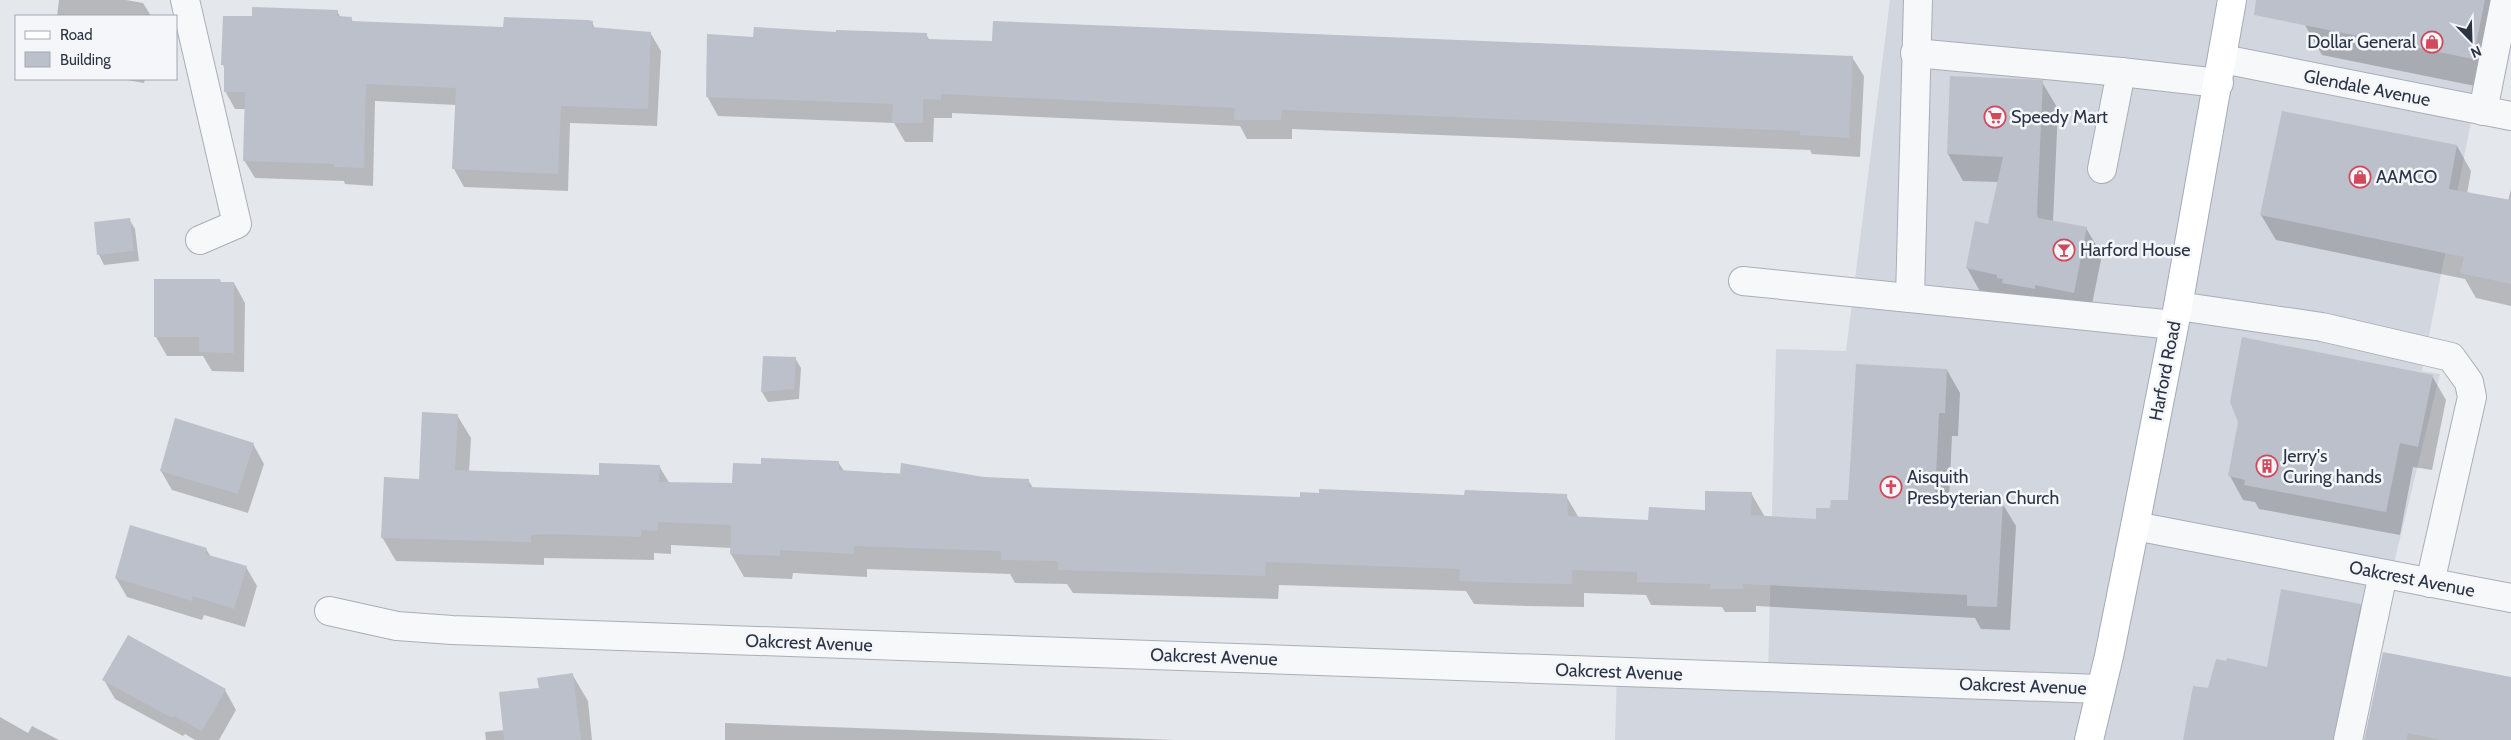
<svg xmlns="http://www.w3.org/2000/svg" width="2511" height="740" font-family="Cabin,sans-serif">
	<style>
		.built { fill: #d2d6de }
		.shadow { fill: #0003 }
		.building { fill: #bbc0ca }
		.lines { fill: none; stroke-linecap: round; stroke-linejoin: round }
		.minor-casing { stroke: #a9aeb7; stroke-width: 30 }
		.major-casing { stroke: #a3abb8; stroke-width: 30 }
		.minor { stroke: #f7f8fa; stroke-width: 28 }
		.major { stroke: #fff; stroke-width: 28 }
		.labels { text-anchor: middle; stroke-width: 5; stroke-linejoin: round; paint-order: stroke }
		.poi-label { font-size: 18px; fill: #2b3445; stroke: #f4f6f9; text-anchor: start }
		.street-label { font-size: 18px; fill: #2b3445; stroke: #f4f6f9 }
	</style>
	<rect width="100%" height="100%" fill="#e4e7ec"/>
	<path class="built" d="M1890 0H2495L2422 371 2440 374 2351 740H1615L1617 670 1768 676 1776 349 1846 351Z"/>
	<g class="shadow">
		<path d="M59 0H126L143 3 151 16H57Z"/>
		<path d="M2310 0H2511L2490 89 2322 55 2305 25Z"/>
		<path d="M337 11 341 18H351L353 22 504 29 592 22 595 29 651 34 661 51 657 126 570 123 568 191 464 187 454 169 456 105 375 101 373 186 345 184 344 181 255 178 244 160 246 109H235L225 91V69L223 65 253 17Z"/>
		<path d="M838 33 926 34 930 41 1852 57 1864 76 1860 157 1812 154 1810 150 1292 129V139H1247L1240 126 952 113V118H934L933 142H905L894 123 718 116 707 96 754 39Z"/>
		<path d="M121 79H145L144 83Z"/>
		<path d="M2042 82 2058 109 2053 222 2086 228 2102 255 2089 319 1982 295 1967 268 1989 225 1999 182 1963 181 1948 154Z"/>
		<path d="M2457 146 2471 171 2467 194 2508 201 2511 189V306L2476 298 2465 279 2276 240 2261 215Z"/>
		<path d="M129 219 135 229 139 261 104 265 99 255Z"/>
		<path d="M221 283H234L245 303 244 372 212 371 203 356H167L156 337Z"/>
		<path d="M795 358 801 368 799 399 768 402 762 392Z"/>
		<path d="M1947 370 1960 393 1958 436H1952L1949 500 2002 503 2016 526 2010 630 1981 629 1975 618 1756 606V612H1725L1722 607 1651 605 1646 595 1584 593V607L1527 606 1474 604 1466 591 1279 585 1278 599 1073 593 1067 584 1015 583 1010 574 953 572 867 569V577L793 573 792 579 744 577 731 554V548L671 545V554L654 553V560L544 558V565L396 561 382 537 420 480 457 415 471 438 469 472 600 476 659 466 670 484 734 485 762 465 838 462 844 471 1028 480 1033 488 1301 498 1566 496 1579 518 1650 521 1707 512 1751 493 1765 517 1817 520 1849 501Z"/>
		<path d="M2432 376 2446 400 2432 470 2413 467 2400 535 2259 509 2255 502 2243 500 2230 476Z"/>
		<path d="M253 444 264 464 248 513 172 490 161 471Z"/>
		<path d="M206 549 211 557 246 567 257 586 245 627 204 615 202 620 127 597 116 578Z"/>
		<path d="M2360 605 2373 627 2351 728 2298 718 2294 740H2184L2208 690 2268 669Z"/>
		<path d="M572 674 588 701 592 740H486L485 732 505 730 540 689Z"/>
		<path d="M104 680 225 690 236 710 219 740H195L185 734 183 736 115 699Z"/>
		<path d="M2511 680V740H2394Z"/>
		<path d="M0 717 28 733 32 726 59 740H0Z"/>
		<path d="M725 723 1175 740H1204H725Z"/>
	</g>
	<g class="building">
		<path d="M2256 0H2485L2473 59 2254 15Z"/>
		<path d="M252 7 338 10 337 16 352 17 351 21 503 27 504 17 588 20 593 21 592 27 651 32 648 109 561 106 558 174 452 169 456 88 366 84 364 168 334 167V164L243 161 245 92H224V65H221L223 16H252Z"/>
		<path d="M993 21 1853 56 1849 138 1800 135V131L1282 110 1281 120H1234L1235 108 941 94V100L923 99V123H892L893 104 706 97 707 34 753 37 754 27 836 32V30L927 33V39L992 41Z"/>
		<path d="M1950 76 2043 80 2037 213 2038 218 2087 227 2074 293 2035 285V289L2002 283 2003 279 1997 278V275L1966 268 1975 221 1988 224 2003 157 1947 154Z"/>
		<path d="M2282 111 2457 145 2449 189 2511 200V284L2460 273 2464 257 2260 215Z"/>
		<path d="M130 218 134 251 97 255 94 222Z"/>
		<path d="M154 279H220L221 282H234V353L199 352V337H154Z"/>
		<path d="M2242 337 2433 375 2418 447 2400 443 2386 512 2244 485 2245 480 2228 476 2238 422 2230 402Z"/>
		<path d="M763 356 796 357 794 389 761 392Z"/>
		<path d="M1856 364 1947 369 1945 413H1939L1935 498 2003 502 1997 607 1967 606V595L1743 584 1744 589H1710V584L1637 582V572L1572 570V584L1513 583 1459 581 1460 569 1266 562 1265 576 1058 570V561L1001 560V551L939 549 854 546V554L780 550V556L730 554 731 525 658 522V531L641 530V537L551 534 531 535V542L381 538 384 477 419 479 422 412 458 414 455 470 599 475V463L660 465 659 482 732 483 733 463 761 464V458L839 461V470L900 474 901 463 984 477 1029 479V487L1300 497V492L1319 493V489L1464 495 1465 490 1567 494 1568 516 1648 520 1649 507 1705 510V491L1752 492 1751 515 1816 519V508H1830L1831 500H1848Z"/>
		<path d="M175 418 254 443 238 494 160 471Z"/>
		<path d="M130 525 207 548 205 554 247 566 234 609 193 596 192 601 115 578Z"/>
		<path d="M2281 589 2361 604 2333 740H2183L2193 686 2208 688 2216 659 2226 661 2227 658 2267 667Z"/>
		<path d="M128 635 226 689 202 731 174 716 172 718 102 680Z"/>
		<path d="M2383 652 2511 677V740H2440L2408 733 2406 740H2364Z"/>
		<path d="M573 673 581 740H504L499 692 539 688 537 678Z"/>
	</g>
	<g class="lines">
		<g class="minor-casing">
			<g id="minor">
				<path d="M185 0 237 224 200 240"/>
				<path d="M1915 53 2121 72 2102 169"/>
				<path d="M2223 59 2511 116"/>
				<path d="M2121 72 2219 83"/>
				<path d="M2483 111 2505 0"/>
				<path d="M1743 281 2174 325"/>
				<path d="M1910 298 1918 0"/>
				<path d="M2178 306 2322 327 2451 357 2469 382 2472 397 2430 583"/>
				<path d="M2135 526 2511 598"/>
				<path d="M329 611 397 626 452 630 2100 689"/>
				<path d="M2348 740 2383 574"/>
			</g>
		</g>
		<g class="major-casing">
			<path id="major" d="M2089 740 2109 656 2135 526 2178 306 2232 0"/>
		</g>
		<use href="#minor" class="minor"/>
		<use href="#major" class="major"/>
	</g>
	<defs>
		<g id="shop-ring" transform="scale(1.125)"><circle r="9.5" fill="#f4f6f9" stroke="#d1495b" stroke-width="1.5"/><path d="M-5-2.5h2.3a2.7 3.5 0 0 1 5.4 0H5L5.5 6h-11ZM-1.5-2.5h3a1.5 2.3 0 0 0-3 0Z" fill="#d1495b"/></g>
		<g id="supermarket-ring" transform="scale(1.125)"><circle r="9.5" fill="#f4f6f9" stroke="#d1495b" stroke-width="1.5"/><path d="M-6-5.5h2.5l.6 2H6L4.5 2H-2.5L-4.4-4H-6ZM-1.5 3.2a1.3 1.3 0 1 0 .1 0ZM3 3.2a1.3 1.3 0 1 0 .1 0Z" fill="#d1495b"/></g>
		<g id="bar-ring" transform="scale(1.125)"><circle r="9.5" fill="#f4f6f9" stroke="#d1495b" stroke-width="1.5"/><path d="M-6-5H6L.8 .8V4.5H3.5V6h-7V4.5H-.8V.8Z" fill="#d1495b"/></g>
		<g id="building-ring" transform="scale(1.125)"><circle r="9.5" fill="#f4f6f9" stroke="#d1495b" stroke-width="1.5"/><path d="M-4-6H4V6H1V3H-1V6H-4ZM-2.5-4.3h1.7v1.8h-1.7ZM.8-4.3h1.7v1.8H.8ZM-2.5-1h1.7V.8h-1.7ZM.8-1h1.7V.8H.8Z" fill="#d1495b"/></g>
		<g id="church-ring" transform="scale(1.125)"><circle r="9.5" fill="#f4f6f9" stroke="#d1495b" stroke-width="1.5"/><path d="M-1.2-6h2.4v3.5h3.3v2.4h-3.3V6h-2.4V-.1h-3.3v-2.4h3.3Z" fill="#d1495b"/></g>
	</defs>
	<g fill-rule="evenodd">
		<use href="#shop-ring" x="2432" y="42"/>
		<use href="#supermarket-ring" x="1995" y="117"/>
		<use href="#shop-ring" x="2360" y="177"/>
		<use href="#bar-ring" x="2064" y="250"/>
		<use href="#building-ring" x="2267" y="466"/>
		<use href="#church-ring" x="1891" y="487"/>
	</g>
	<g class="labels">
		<g class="poi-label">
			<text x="2416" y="48" text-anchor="end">Dollar General</text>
			<text x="2011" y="123">Speedy Mart</text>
			<text x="2376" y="183">AAMCO</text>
			<text x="2080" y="256">Harford House</text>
			<text x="2283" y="462">Jerry's<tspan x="2283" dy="21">Curing hands</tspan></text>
			<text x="1907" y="483">Aisquith<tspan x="1907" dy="21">Presbyterian Church</tspan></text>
		</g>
		<g class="street-label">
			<text transform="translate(2367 88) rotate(11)" y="6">Glendale Avenue</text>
			<text transform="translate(2165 371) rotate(-79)" y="6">Harford Road</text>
			<text transform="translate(2412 579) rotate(11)" y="6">Oakcrest Avenue</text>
			<text transform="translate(809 643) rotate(2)" y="6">Oakcrest Avenue</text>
			<text transform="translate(1214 657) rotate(2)" y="6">Oakcrest Avenue</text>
			<text transform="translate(1619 672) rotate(2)" y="6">Oakcrest Avenue</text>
			<text transform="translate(2023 686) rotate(2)" y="6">Oakcrest Avenue</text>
		</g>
	</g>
	<rect x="15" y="15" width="162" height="65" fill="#f4f6f9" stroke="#a4a8b1"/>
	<rect x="25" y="31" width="25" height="8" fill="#ffffff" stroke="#a4a8b1"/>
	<text x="60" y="40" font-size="15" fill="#2b3445">Road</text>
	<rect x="25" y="52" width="25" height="15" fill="#bbc0ca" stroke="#a4a8b1"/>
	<text x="60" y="65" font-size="15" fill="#2b3445">Building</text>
	<g transform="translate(2471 40) rotate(157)" stroke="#f4f6f9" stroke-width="4" paint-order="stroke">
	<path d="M0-4L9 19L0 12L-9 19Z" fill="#2b3445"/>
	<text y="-8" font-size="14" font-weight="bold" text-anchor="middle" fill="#2b3445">N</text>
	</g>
</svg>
